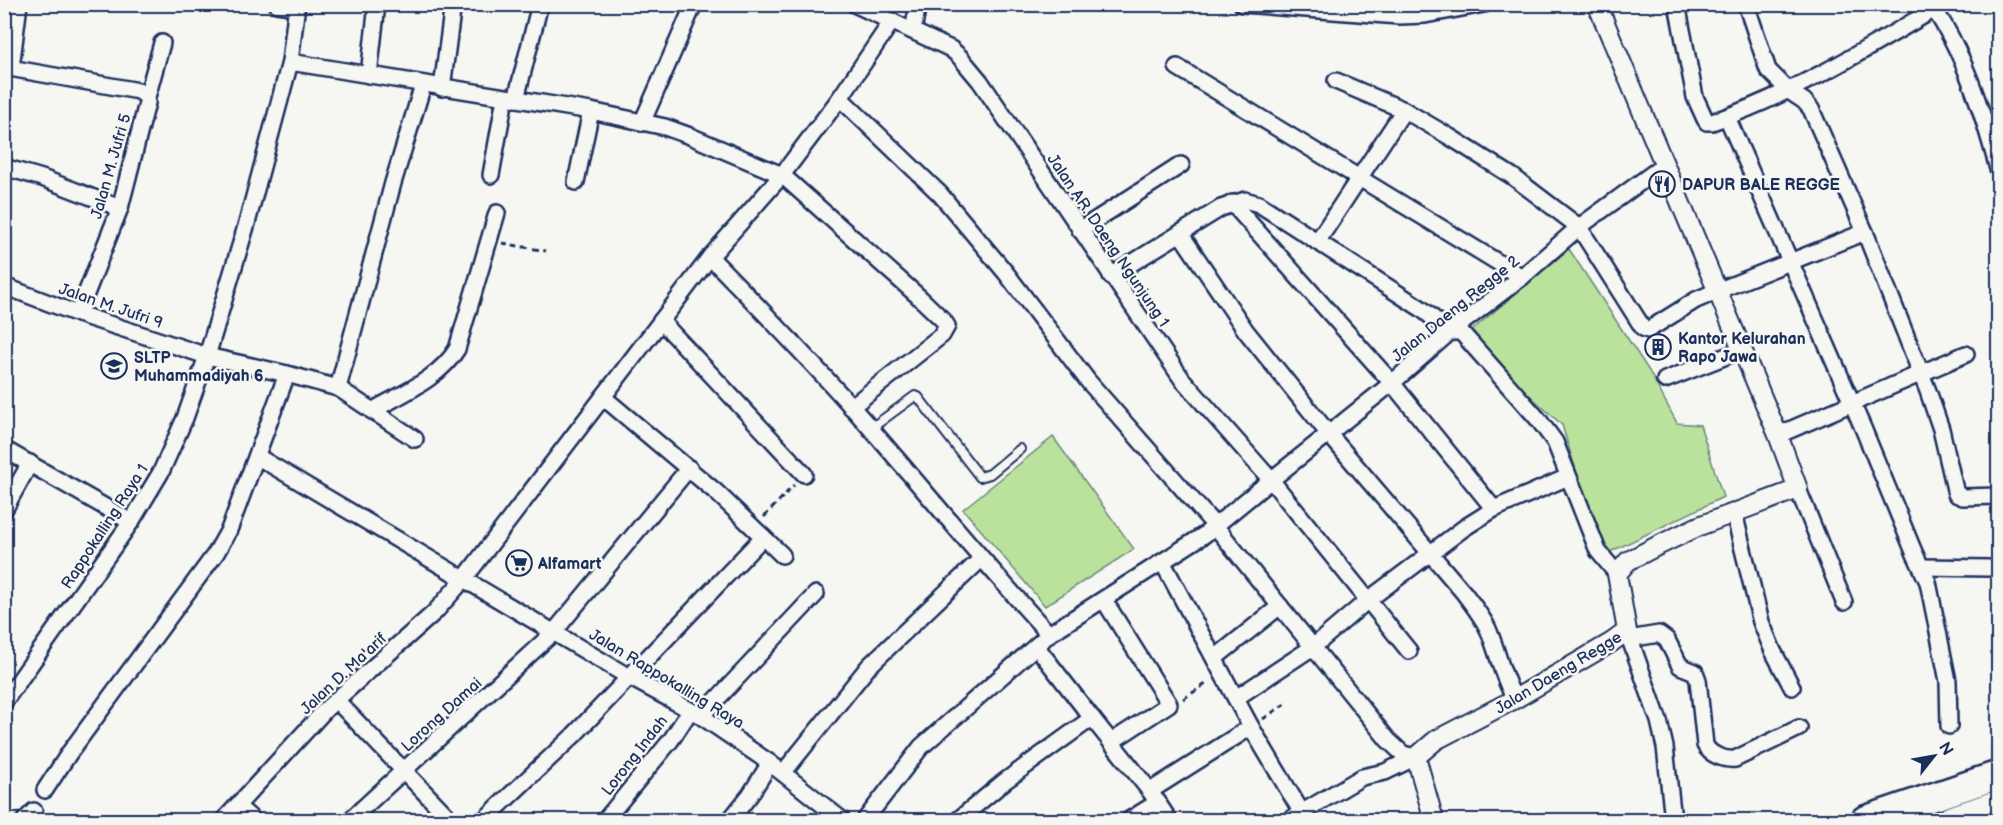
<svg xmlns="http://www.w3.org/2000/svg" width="2003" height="825" font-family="'Balsamiq Sans',sans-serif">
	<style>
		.green { fill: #bbe29d; stroke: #6b887e; stroke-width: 1.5 }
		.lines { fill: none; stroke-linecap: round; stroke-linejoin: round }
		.service-casing { stroke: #1b2f5e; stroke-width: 12 }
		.minor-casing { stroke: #1b2f5e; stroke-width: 20 }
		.tertiary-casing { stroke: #1b2f5e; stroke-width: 22 }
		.motorway-casing { stroke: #1b2f5e; stroke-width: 32 }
		.path { stroke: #1b2f5e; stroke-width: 3; stroke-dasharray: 6 4.5; stroke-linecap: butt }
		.service { stroke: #f6f6f2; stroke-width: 8 }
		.minor { stroke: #f6f6f2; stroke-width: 15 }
		.tertiary { stroke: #f6f6f2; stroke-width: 18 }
		.motorway { stroke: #f6f6f2; stroke-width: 27 }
		.labels { text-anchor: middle; stroke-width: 5; stroke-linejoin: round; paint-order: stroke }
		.street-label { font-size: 16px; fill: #1b2f5e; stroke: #f6f6f2 }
		.poi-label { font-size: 16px; font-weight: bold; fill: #1b2f5e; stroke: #f6f6f2; text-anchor: start }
	</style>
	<rect width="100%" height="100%" fill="#f6f6f2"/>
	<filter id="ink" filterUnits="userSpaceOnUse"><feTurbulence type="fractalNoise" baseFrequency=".0167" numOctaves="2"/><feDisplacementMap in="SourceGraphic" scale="12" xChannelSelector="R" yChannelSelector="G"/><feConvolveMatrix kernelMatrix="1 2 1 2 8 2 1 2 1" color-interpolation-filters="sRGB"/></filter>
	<g filter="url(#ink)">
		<g class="green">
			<path d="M1569 249 1649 371 1677 423 1700 425 1723 497 1602 556 1562 425 1465 336Z"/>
			<path d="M1053 437 1134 549 1045 606 963 509Z"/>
		</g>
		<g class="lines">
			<g class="service-casing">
				<path id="service" d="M870 429 915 396 918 397 980 477 990 474 1020 449"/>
			</g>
			<g class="minor-casing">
				<g id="minor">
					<path d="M277 4 297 7"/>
					<path d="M854 4 951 49 960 57 980 81 1182 379 1271 480 1392 383 1450 332 1522 277 1579 227 1664 165"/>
					<path d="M1242 4 1399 16 1425 15 1484 4"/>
					<path d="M1677 4 1695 97 1705 119 1707 122H1712C1794 94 1868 48 1943 4"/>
					<path d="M1746 4 1768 70 1789 91 1804 101 1811 109 1865 232 1928 391 1941 429 1956 494 1963 497 1998 496"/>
					<path d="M1930 4C1963 47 1984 117 1998 169"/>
					<path d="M913 31 918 4"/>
					<path d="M290 62 591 111 665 127 690 136 782 175 918 296 943 320 947 326 942 335 851 407"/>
					<path d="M4 67 139 91 147 97V103L120 208 78 314"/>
					<path d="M1177 67 1522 277"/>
					<path d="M11 68 19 4"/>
					<path d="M369 75 377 4"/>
					<path d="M1336 81 1404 110 1450 137 1512 176 1579 227 1643 328 1648 330 1696 300 1717 291 1865 232"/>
					<path d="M442 88 453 4"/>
					<path d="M147 97 162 43"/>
					<path d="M840 98 940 194 1006 273 1088 381 1216 527 1388 740 1403 754 1416 757"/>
					<path d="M516 99 540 4"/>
					<path d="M1727 117 1863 428 1914 552 1928 582 1948 681 1949 726"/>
					<path d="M642 123 694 4"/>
					<path d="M4 167 42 178 120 208"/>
					<path d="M491 175 505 98"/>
					<path d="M576 182 591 111"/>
					<path d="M1232 203 1392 383 1494 509"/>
					<path d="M1080 230 1181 165"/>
					<path d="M1180 233 1246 331 1328 433 1464 593C1472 604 1482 616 1488 629 1498 652 1502 677 1515 699"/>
					<path d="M1317 242 1404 110"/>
					<path d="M710 257C758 306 805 355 851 406 918 482 981 560 1049 634"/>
					<path d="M1111 276 1221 208 1245 200 1259 204 1422 309 1450 332H1461L1538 419 1555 442 1598 551 1617 574"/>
					<path d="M4 286 78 314 207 356 287 374 338 388 393 183 423 85"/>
					<path d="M661 321 804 474"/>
					<path d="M1665 380 1742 350"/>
					<path d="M338 388 415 439"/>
					<path d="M603 397 716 492 782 555"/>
					<path d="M372 411C401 394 439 379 457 349L497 213"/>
					<path d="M1778 435 1966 354"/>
					<path d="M4 449 131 522"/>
					<path d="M258 457 629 677 701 716 770 763 842 820"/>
					<path d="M1798 489 1844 602"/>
					<path d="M4 510 30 463"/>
					<path d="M1734 513 1761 622 1773 651 1792 687"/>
					<path d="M1163 563 1251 727 1302 813"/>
					<path d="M1923 567 1989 568"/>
					<path d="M1104 600 1169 704 1111 742"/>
					<path d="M1627 631 1659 721 1665 747 1673 820"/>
					<path d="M1629 639 1659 634 1667 640 1680 666 1695 672 1698 680 1705 745C1710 755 1724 760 1735 759L1799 728"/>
					<path d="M1215 658 1280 606"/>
					<path d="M1236 698 1313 647 1368 600 1464 528 1494 509 1568 477"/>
					<path d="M336 700 451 820"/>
					<path d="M4 702 131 522 161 472 185 418 207 356 247 223 290 62 297 4"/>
					<path d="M701 716 816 594"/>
					<path d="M1092 718 1150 791 1169 820"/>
					<path d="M783 773 869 666 981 559"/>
					<path d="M45 790 70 752 216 553 229 530 287 374"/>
					<path d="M1150 791 1251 727"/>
					<path d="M237 806 253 820"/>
					<path d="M25 820 34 811"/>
					<path d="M224 820 326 709 435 612 464 579 710 257 782 175 840 98 892 21"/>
					<path d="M350 820 554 632 689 468"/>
					<path d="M484 820 573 736 763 537"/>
					<path d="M605 820 671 740 690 711"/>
					<path d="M730 820 750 795 770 763"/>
					<path d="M865 820 921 747 1036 646"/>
					<path d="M958 820 1005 781 1092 718 1036 646 1049 634 1204 535 1271 480 1409 651"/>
					<path d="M1129 820 1158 802"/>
					<path d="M1289 820 1362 777 1385 772 1416 757"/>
				</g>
			</g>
			<g class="tertiary-casing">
				<path id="tertiary" d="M1434 820 1416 757 1436 740 1515 699 1612 642 1627 631 1617 574 1628 561 1657 546 1699 526 1798 489 1778 435 1597 4"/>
			</g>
			<g class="motorway-casing">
				<g id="motorway">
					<path d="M1865 820 1998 775"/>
					<path d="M1951 820 1998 804"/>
				</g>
			</g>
			<g class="path">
				<path d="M502 243 546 251"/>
				<path d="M764 517 794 485"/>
				<path d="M1183 699 1209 682"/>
				<path d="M1263 719 1285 704"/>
			</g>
			<use href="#service" class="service"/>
			<use href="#minor" class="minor"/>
			<use href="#tertiary" class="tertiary"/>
			<use href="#motorway" class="motorway"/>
		</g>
	</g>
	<defs>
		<g id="restaurant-ring" transform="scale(1.35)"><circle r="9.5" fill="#f6f6f2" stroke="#1b2f5e" stroke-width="1.5"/><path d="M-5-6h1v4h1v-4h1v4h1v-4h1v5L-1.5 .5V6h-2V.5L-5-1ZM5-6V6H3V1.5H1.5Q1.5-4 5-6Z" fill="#1b2f5e"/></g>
		<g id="building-ring" transform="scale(1.35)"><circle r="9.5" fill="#f6f6f2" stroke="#1b2f5e" stroke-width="1.5"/><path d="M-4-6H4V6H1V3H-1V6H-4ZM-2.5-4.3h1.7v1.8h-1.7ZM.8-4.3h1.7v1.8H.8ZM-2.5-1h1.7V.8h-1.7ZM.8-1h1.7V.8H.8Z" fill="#1b2f5e"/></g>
		<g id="school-ring" transform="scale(1.35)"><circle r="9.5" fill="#f6f6f2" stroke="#1b2f5e" stroke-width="1.5"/><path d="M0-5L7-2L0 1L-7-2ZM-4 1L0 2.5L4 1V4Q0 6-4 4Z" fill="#1b2f5e"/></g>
		<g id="supermarket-ring" transform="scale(1.35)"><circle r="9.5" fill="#f6f6f2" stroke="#1b2f5e" stroke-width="1.5"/><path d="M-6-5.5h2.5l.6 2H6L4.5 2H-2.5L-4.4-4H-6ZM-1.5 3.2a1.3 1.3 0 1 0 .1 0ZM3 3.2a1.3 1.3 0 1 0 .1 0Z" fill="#1b2f5e"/></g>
	</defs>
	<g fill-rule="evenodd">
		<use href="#restaurant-ring" x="1662" y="184"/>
		<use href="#building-ring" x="1658" y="347"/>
		<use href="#school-ring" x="114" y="366"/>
		<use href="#supermarket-ring" x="519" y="563"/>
	</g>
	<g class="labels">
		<g class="street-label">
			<text transform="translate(110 166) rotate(-74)" y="6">Jalan M. Jufri 5</text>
			<text transform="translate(1109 240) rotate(56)" y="6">Jalan AR. Daeng Ngunjung 1</text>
			<text transform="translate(111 305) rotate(19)" y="6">Jalan M. Jufri 9</text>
			<text transform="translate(1455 308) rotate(-39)" y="6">Jalan Daeng Regge 2</text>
			<text transform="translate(104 526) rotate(-57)" y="6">Rappokalling Raya 1</text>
			<text transform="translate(1558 672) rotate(-31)" y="6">Jalan Daeng Regge</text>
			<text transform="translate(343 673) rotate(-43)" y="6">Jalan D. Ma'arif</text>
			<text transform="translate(667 678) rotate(31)" y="6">Jalan Rappokalling Raya</text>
			<text transform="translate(441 714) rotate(-42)" y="6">Lorong Damai</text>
			<text transform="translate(634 755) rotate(-52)" y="6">Lorong Indah</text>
		</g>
		<g class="poi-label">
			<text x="1682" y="190">DAPUR BALE REGGE</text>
			<text x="1678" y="344">Kantor Kelurahan<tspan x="1678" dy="18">Rapo Jawa</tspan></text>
			<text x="134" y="363">SLTP<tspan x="134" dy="18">Muhammadiyah 6</tspan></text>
			<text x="538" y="569">Alfamart</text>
		</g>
	</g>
	<rect width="2003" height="825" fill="none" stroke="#f6f6f2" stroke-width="24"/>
	<rect x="12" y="12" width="1979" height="801" fill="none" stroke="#1b2f5e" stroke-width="2" filter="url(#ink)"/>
	<g transform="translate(1934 756) rotate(59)" stroke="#f6f6f2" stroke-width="4.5" paint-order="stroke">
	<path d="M0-4.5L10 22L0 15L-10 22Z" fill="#1b2f5e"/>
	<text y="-9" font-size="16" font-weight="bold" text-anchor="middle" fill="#1b2f5e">N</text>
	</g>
</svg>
